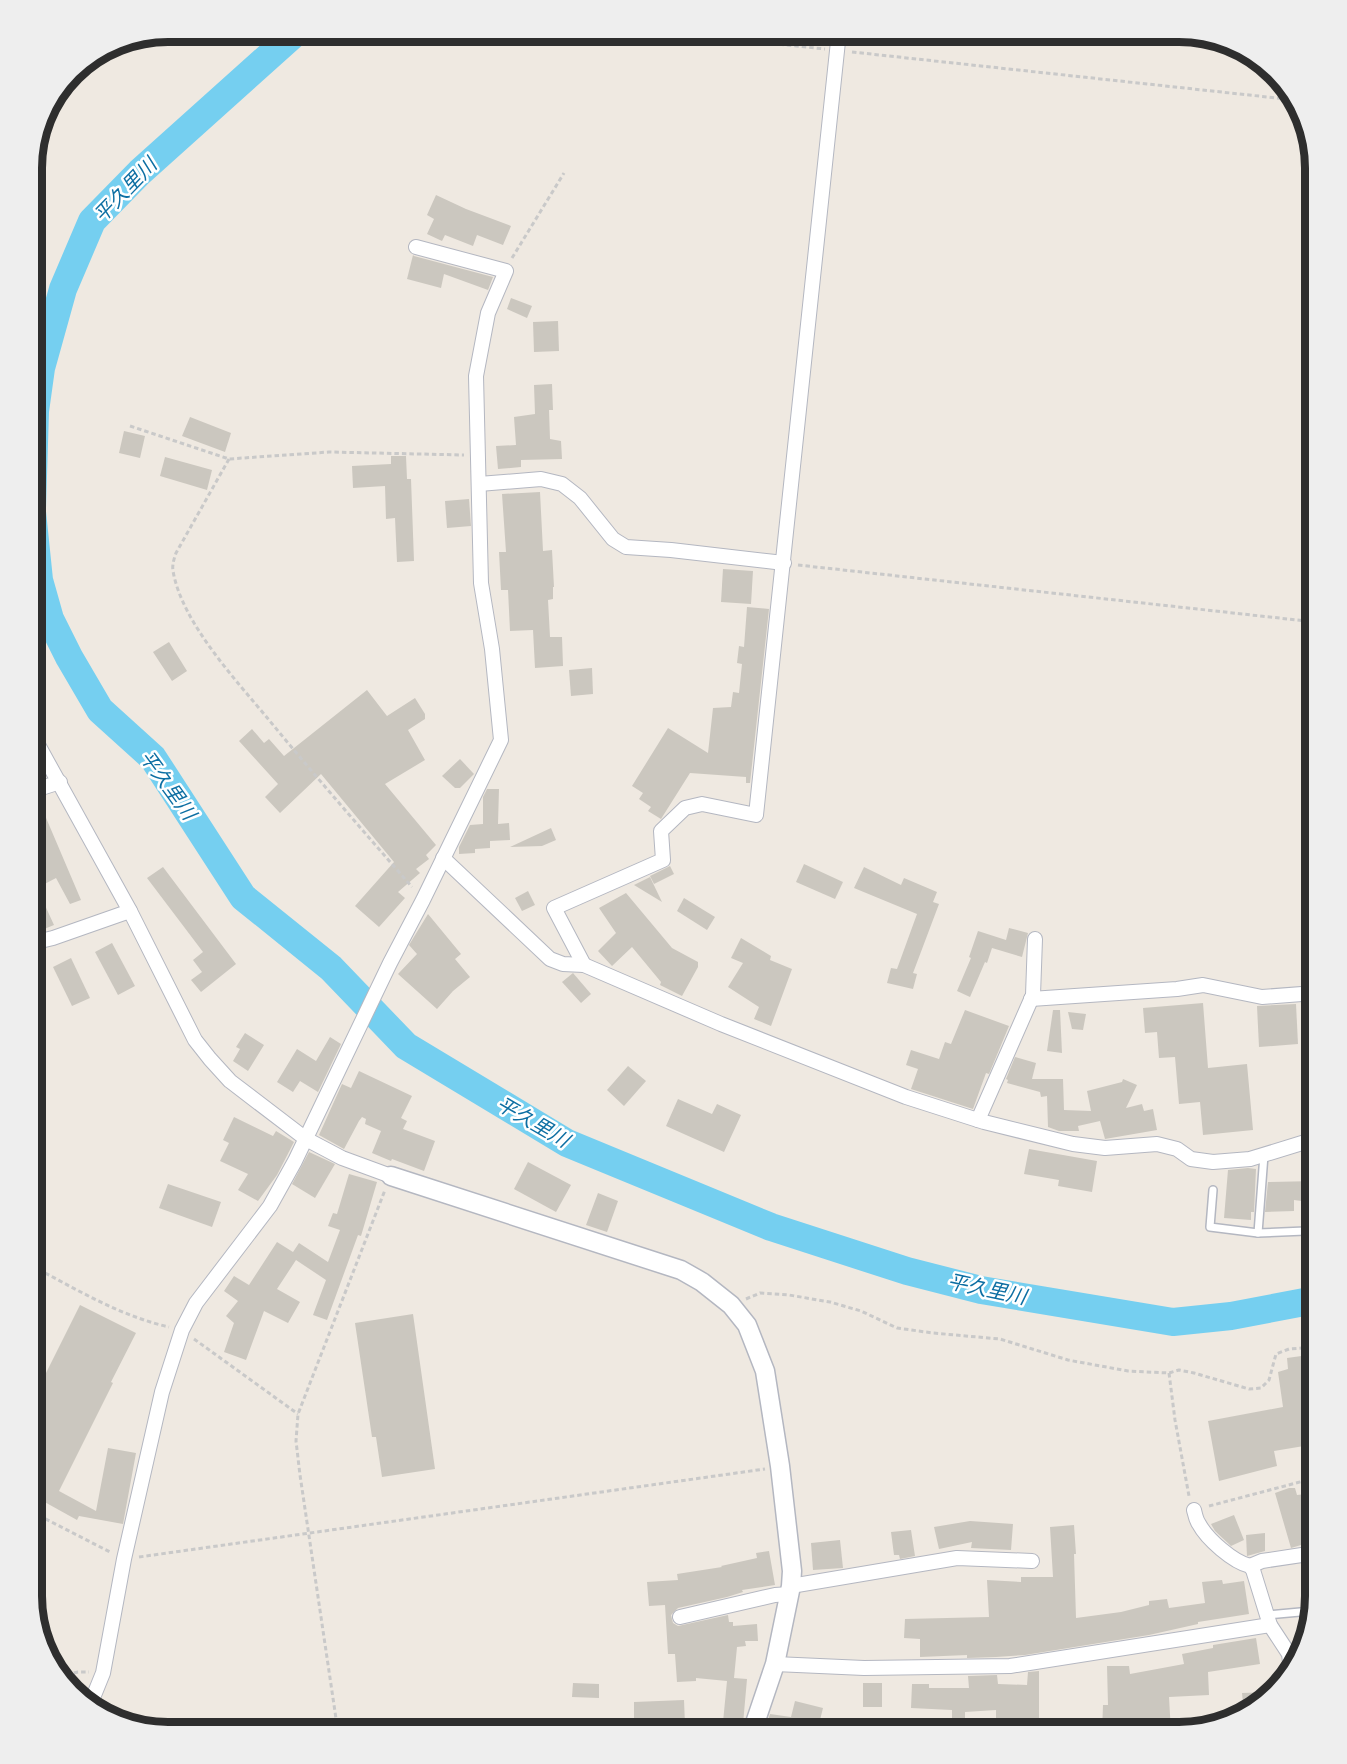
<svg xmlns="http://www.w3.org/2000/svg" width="1347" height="1764" font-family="Inter,'Noto Sans JP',sans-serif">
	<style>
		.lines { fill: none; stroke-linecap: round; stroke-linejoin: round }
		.river { stroke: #75cff0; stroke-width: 28 }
		.building { fill: #cbc7bf }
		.lane-casing { stroke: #b4b7c1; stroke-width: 10 }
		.street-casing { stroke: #b4b7c1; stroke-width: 16 }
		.secondary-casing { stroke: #b4b7c1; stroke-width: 21 }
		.path { stroke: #c9c9c9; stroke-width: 3; stroke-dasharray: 4.5 3; stroke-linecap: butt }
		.lane { stroke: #fff; stroke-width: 7 }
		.street { stroke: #fff; stroke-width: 14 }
		.secondary { stroke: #fff; stroke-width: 18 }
		.labels { text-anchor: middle; stroke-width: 5; stroke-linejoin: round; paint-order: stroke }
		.water-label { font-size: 20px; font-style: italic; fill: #0d6fa3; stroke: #fff }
		.rim { fill: none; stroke: #2e2e2e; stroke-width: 8 }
	</style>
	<rect width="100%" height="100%" fill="#efe9e1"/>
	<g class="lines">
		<g class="river">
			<path d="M32 508 35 411 41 368 63 289 92 221 140 172 296 32"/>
			<path d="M32 512 39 580 50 619 69 657 100 710 153 758 243 897 331 968 406 1046 567 1143 771 1227 907 1271 981 1290 1173 1322 1231 1316 1315 1300"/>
		</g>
	</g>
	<g class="building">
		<path d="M436 195 466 209 511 226 503 245 477 235 473 246 445 235 442 241 427 234 434 219 427 215Z"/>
		<path d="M413 255 414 256 493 277 488 290 444 274 441 288 407 279Z"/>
		<path d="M511 298 532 306 527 318 507 309Z"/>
		<path d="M558 321 559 351 534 352 533 322Z"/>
		<path d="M552 384 553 410H549L550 439 561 441 562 459 521 460V467L498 469 496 446 516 445 514 417 535 414 534 385Z"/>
		<path d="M190 417 231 433 225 452 182 436Z"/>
		<path d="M124 431 145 436 140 458 119 453Z"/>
		<path d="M391 456H406L407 479H411L414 561 397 562 395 518 386 519 385 486 353 488 352 466 391 464Z"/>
		<path d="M165 457 212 470 207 490 160 476Z"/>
		<path d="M540 492 543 551 552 550 554 587H553V599L548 600 550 637H562L563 666 535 668 533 630 510 631 508 590H501L499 552H506L502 494Z"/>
		<path d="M469 499 471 526 447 528 445 501Z"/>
		<path d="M723 569 753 571 751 604 721 602Z"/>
		<path d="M747 607 769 609 750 783H746V777L690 773 661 819 648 811 651 807 639 799 643 793 632 786 668 728 708 753 713 708 731 707 733 692 739 693 742 664 737 663 739 646 744 647Z"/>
		<path d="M169 642 187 671 172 681 153 652Z"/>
		<path d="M592 668 593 694 571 696 569 670Z"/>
		<path d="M367 690 387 716 415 698 425 714V719L408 730 425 760 385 784 436 845 426 855 429 859 416 869 420 873 398 892 405 898 379 927 355 906 394 862 321 774 280 813 265 797 278 784 239 741 252 729 264 743 269 739 284 756Z"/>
		<path d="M460 759 474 774 460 788H455L442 776Z"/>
		<path d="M487 789H499L498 824 509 823 510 840 490 841V848L475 849V853L459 854V847L470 825 483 824V797Z"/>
		<path d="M38 799 81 900 70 904 56 878 37 888 54 925 32 934V800Z"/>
		<path d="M551 828 556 840 542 846 510 847Z"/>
		<path d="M804 864 843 882 835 899 796 882Z"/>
		<path d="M670 866 674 874 654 884 650 876Z"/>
		<path d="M163 867 236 964 201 992 191 980 202 972 193 960 203 952 147 878Z"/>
		<path d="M864 867 901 885 904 878 937 892 933 902 939 904 913 973 917 974 913 989 887 983 891 968 897 969 917 914 854 888Z"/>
		<path d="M650 877 662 902 634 885Z"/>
		<path d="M528 891 535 905 522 911 515 898Z"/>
		<path d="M626 893 672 948 698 962V967L682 996 660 985 661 982 632 947 612 966 598 951 616 933 599 908Z"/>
		<path d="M684 898 715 917 707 930 677 911Z"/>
		<path d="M428 914 461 954 455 959 470 977 453 991 437 1009 398 974 417 954 409 945Z"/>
		<path d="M1009 928 1028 933 1022 957 992 948 987 963 985 962 970 997 957 991 971 958 969 957 978 931 1006 940Z"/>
		<path d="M741 938 771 956 770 960 792 969 771 1026 754 1019 759 1007 728 987 743 963 731 958Z"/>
		<path d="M112 943 135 986 118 995 95 952Z"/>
		<path d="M71 958 90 998 72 1006 53 967Z"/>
		<path d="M573 973 591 994 581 1003 562 982Z"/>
		<path d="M1203 1003 1208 1068 1247 1064 1253 1130 1203 1135 1200 1102 1179 1104 1175 1057 1159 1058 1157 1032 1145 1033 1143 1008Z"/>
		<path d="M1296 1004 1298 1044 1259 1047 1257 1006Z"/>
		<path d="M965 1010 1009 1026 989 1074 986 1073 973 1109 911 1089 918 1069 906 1065 911 1050 939 1059 945 1042 951 1044Z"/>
		<path d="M1053 1010H1060L1062 1053 1047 1051Z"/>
		<path d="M1068 1012 1086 1014 1083 1030 1072 1029Z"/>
		<path d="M245 1033 264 1045 248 1071 233 1061 240 1049 236 1047Z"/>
		<path d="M330 1037 341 1044 318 1092 300 1081 293 1092 277 1082 297 1049 316 1061Z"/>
		<path d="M1015 1057 1036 1063 1032 1079H1063L1064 1110 1091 1111 1087 1091 1122 1082 1123 1079 1137 1085 1126 1108 1142 1104 1144 1111 1153 1109 1157 1130 1105 1139 1100 1121 1078 1126 1079 1131H1059L1048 1127 1047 1096 1041 1097 1040 1092 1007 1083 1008 1080 1006 1079Z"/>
		<path d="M628 1066 646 1081 624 1106 607 1090Z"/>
		<path d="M359 1071 412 1096 401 1118 407 1121 403 1129 435 1141 424 1171 392 1159 391 1161 372 1153 381 1131 365 1124 366 1119 362 1117 359 1121 344 1149 319 1135 342 1084 351 1088Z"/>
		<path d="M678 1099 712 1114 717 1104 741 1115 724 1152 666 1126Z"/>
		<path d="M234 1117 273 1136 276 1131 294 1142 277 1175 258 1201 238 1190 248 1174 220 1161 229 1143 223 1140Z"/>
		<path d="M1029 1149 1097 1161 1092 1192 1058 1186 1059 1180 1024 1174Z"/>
		<path d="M309 1152 335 1164 315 1198 292 1184Z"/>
		<path d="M528 1162 571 1185 556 1212 514 1189Z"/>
		<path d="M1248 1168 1256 1169 1254 1212H1251V1220L1224 1218 1228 1170Z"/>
		<path d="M349 1174 377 1182 361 1236 358 1235 327 1320 313 1315 326 1280 296 1260 277 1289 300 1302 288 1323 264 1311 246 1360 224 1352 234 1323 226 1316 238 1301 224 1291 234 1276 249 1285 277 1242 293 1252 299 1243 328 1262 340 1230 328 1226 333 1213 337 1214Z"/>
		<path d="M1316 1181V1203L1294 1200V1211L1265 1212 1268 1182Z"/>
		<path d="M168 1184 221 1202 212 1227 159 1208Z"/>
		<path d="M598 1193 618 1201 607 1232 586 1225Z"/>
		<path d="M80 1305 136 1333 111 1382 113 1383 59 1491 96 1511 108 1448 136 1453 123 1524 79 1516 77 1520 32 1495V1401Z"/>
		<path d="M413 1314 435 1469 382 1477 376 1437H372L355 1323Z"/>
		<path d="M1316 1354V1444L1274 1451 1277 1466 1219 1481 1208 1421 1283 1407 1278 1372 1288 1369 1287 1358Z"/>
		<path d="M1289 1488H1295L1297 1495 1316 1493V1531L1308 1532 1311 1542 1291 1548 1275 1493Z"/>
		<path d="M1234 1515 1244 1540 1231 1546 1215 1531 1211 1524Z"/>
		<path d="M970 1521 1013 1524 1011 1550 971 1548 972 1542 939 1549 934 1527Z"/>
		<path d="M1074 1525 1076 1554H1074L1076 1618 1121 1612 1149 1605V1601L1167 1599 1169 1608 1205 1603 1202 1582 1222 1580 1223 1584 1244 1581 1249 1614 1198 1622V1624L1149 1635 1025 1655 996 1657 967 1658V1655L920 1657V1639L904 1638 905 1619 989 1617 987 1580 1021 1582V1577H1053L1050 1527Z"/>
		<path d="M911 1530 915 1556 900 1559 899 1555H894L891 1532Z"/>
		<path d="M1265 1533V1551L1247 1556 1246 1535Z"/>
		<path d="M840 1540 843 1568 813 1570 811 1543Z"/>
		<path d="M769 1551 775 1585 742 1590 743 1592 727 1597 678 1608 671 1615 673 1623 678 1626 728 1615 729 1622H733V1626L757 1624 758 1641H745L746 1646 737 1647 734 1678 747 1679 743 1724 723 1722 727 1681 696 1678V1681L677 1682 675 1654H668L665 1605 649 1606 647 1582 678 1580 677 1574 722 1567 721 1566 757 1558 756 1553Z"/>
		<path d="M1256 1638 1260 1664 1208 1672 1209 1695 1169 1697 1171 1732H1102L1103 1705H1108L1107 1666H1129L1130 1674 1184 1664 1182 1654 1213 1648V1645Z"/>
		<path d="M1039 1671V1732H996V1710L965 1712V1722H952V1710L911 1708 912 1684H929V1688H969L968 1676 997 1675 998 1684 1027 1685 1028 1672Z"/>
		<path d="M573 1683 599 1684V1698L572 1697Z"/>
		<rect x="863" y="1683" width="19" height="24"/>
		<path d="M1271 1692 1254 1710 1244 1713 1242 1693Z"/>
		<path d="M684 1700 685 1725H634V1702Z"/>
		<path d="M795 1701 823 1708 817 1732H803L767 1723 770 1714 791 1717Z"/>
	</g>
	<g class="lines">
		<g class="lane-casing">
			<g id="lane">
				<path d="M1213 1190 1210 1227 1258 1233 1305 1231"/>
				<path d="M1258 1233 1264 1155"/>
				<path d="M1268 1615 1311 1611"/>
			</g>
		</g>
		<g class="street-casing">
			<g id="street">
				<path d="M479 484 541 479 562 484 580 498 613 539 626 547 671 550 784 563"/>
				<path d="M32 734 130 911 195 1040 210 1059 230 1081 306 1139 342 1158 391 1176"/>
				<path d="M32 791 60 782"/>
				<path d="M443 858 550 959 563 964 584 965 721 1024 906 1097 984 1122 1073 1144 1105 1148 1157 1144 1177 1149 1191 1159 1213 1162 1250 1159 1315 1139"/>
				<path d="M32 943 53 938 130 911"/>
				<path d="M584 965 554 908 663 860 661 831 685 808 702 804 756 815 839 32"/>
				<path d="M1031 999 1177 989 1203 985 1262 997 1315 993"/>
				<path d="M978 1120 1033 995 1035 939"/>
				<path d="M1194 1510C1195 1514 1196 1520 1199 1524 1207 1539 1233 1562 1250 1566L1253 1570 1270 1625 1289 1654 1291 1670"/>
				<path d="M1250 1566 1262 1561 1315 1553"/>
				<path d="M791 1586 957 1558 1032 1561"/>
				<path d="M680 1617 775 1595 790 1594"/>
				<path d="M775 1664 864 1668 1010 1666 1270 1625"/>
				<path d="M90 1705 103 1673 124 1559 162 1392 182 1330 196 1303 270 1206 295 1161 390 963 423 900 501 740 492 649 481 583 476 376 488 313 506 271 416 247"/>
			</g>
		</g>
		<g class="secondary-casing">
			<path id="secondary" d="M391 1176 681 1270 702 1282 731 1305 747 1325 765 1371 780 1466 792 1571 791 1586 775 1664 752 1732"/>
		</g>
		<g class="path">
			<path d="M660 32 825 49"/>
			<path d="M852 52 1295 100"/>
			<path d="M512 258 564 173"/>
			<path d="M130 426 229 459 329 452 464 455"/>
			<path d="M229 459 176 553C174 559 172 565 173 571 182 623 236 680 269 720 316 777 364 832 412 887"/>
			<path d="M798 565 1315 622"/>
			<path d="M32 1266C76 1289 120 1316 169 1327"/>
			<path d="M746 1299 760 1293 789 1295 830 1302 861 1311 897 1328 933 1333 1000 1339 1068 1360 1128 1371 1169 1373 1179 1370 1194 1373 1249 1389 1261 1388 1269 1380 1276 1354 1289 1349 1315 1347"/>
			<path d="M194 1339 298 1414"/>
			<path d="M1169 1373 1175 1420 1189 1496"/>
			<path d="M1209 1506 1315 1478"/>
			<path d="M32 1512 110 1552"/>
			<path d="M139 1557 765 1469"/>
			<path d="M59 1676 78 1672H89"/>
			<path d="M338 1732 300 1475 296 1441 298 1414 385 1190"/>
		</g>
		<use href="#lane" class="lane"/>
		<use href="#street" class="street"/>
		<use href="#secondary" class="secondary"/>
	</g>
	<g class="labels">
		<g class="water-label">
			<text transform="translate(125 190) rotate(-46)" y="7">平久里川</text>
			<text transform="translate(168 785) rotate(54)" y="7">平久里川</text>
			<text transform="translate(533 1122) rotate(30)" y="7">平久里川</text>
			<text transform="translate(987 1289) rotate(12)" y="7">平久里川</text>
		</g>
	</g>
	<path d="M0 0H1347V1764H0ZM168 42H1179A126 126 0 0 1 1305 168V1596A126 126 0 0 1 1179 1722H168A126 126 0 0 1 42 1596V168A126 126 0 0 1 168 42Z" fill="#eee" fill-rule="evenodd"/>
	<path class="rim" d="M168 42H1179A126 126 0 0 1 1305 168V1596A126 126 0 0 1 1179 1722H168A126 126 0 0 1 42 1596V168A126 126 0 0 1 168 42Z"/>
</svg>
